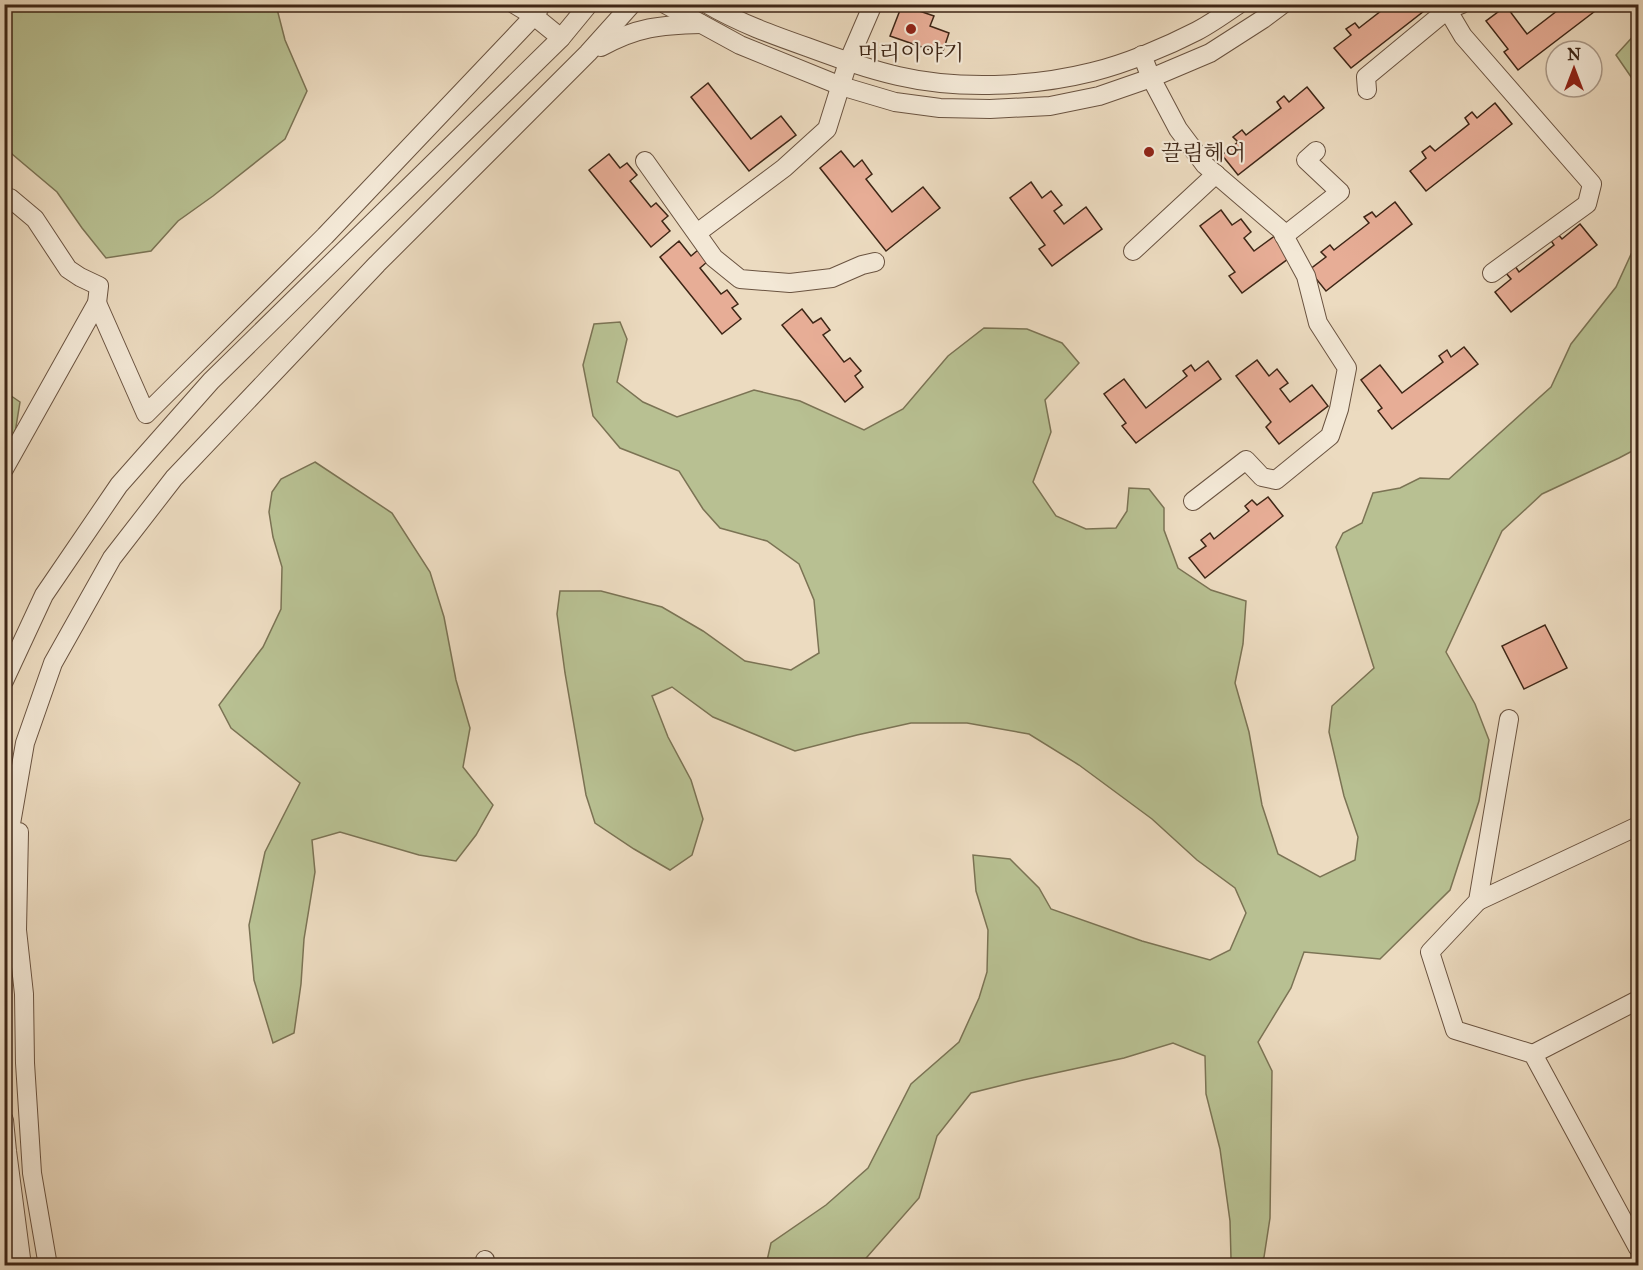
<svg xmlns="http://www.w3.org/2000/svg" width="1643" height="1270" font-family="'IM FELL Great Primer','Noto Serif KR',serif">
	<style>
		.green { fill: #b8c092; stroke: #7b7354; stroke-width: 1.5 }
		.building { fill: #e7ad96; stroke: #3e2616; stroke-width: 1.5 }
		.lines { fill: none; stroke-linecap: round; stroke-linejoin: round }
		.minor-casing { stroke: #6a5340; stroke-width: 20 }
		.minor { stroke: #f3e8d6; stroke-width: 18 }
		.poi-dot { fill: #8f2418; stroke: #f3e8d6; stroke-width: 2 }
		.labels { text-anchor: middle; stroke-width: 4.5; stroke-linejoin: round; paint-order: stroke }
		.poi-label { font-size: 22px; fill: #3e2616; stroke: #f3e8d6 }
	</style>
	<rect width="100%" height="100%" fill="#ecdbc0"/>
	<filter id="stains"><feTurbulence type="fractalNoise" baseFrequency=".00333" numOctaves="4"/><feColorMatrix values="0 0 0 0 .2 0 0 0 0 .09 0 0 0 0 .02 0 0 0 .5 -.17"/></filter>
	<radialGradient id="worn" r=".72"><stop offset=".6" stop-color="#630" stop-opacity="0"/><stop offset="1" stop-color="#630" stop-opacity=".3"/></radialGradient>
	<g class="green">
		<path d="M5 4 276 5 285 40 307 91 285 139 213 196 178 221 151 251 106 258 82 228 57 192 12 154 5 145Z"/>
		<path d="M1638 31V87L1616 55Z"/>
		<path d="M1638 239V448L1619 458 1542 494 1502 531 1446 652 1475 704 1489 740 1479 801 1450 890 1380 959 1304 952 1291 988 1258 1042 1272 1071 1270 1218 1264 1257 1259 1265H1222L1231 1258 1230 1221 1220 1149 1206 1094 1205 1056 1173 1043 1124 1058 1023 1080 971 1093 937 1136 919 1198 860 1265H766L771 1243 826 1205 868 1168 911 1084 959 1042 979 998 987 972 988 930 976 891 973 855 1010 859 1039 888 1051 909 1142 941 1210 960 1230 950 1246 913 1235 888 1197 860 1152 819 1079 765 1029 734 967 723H911L857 735 795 751 713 717 672 687 652 696 668 737 691 780 703 819 692 855 670 870 634 849 595 823 586 795 565 673 557 614 560 591H601L662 607 703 631 745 661 791 670 819 653 814 600 799 564 767 541 720 528 703 509 679 471 620 448 593 416 583 365 594 324 620 322 627 339 617 382 643 402 677 417 754 390 800 401 864 430 903 409 948 356 984 328 1027 329 1062 343 1079 363 1045 400 1051 432 1033 482 1056 516 1086 529 1116 528 1127 511 1129 488 1149 489 1164 508V530L1178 568 1211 590 1246 601 1243 644 1235 683 1249 732 1262 805 1278 854 1320 877 1355 860 1358 837 1344 796 1329 732 1332 706 1374 668 1336 547 1343 533 1362 523 1373 493 1400 488 1420 478 1449 479 1551 387 1571 344 1616 287Z"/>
		<path d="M4 391 20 402 14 439 5 448Z"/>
		<path d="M315 462 392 513 430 572 444 617 456 680 470 728 463 767 493 805 476 835 456 861 419 855 340 832 312 840 315 872 304 939 301 984 294 1033 273 1043 254 980 249 925 265 852 300 783 231 728 219 705 263 647 281 609 282 567 273 537 269 512 272 492 281 479Z"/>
	</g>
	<g class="building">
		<path d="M1390 4H1433L1351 68 1334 48 1351 35 1346 29 1355 23 1359 28Z"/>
		<path d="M1566 4 1603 5 1518 70 1504 52 1508 49 1486 21 1506 6 1527 34Z"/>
		<path d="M902 5 934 16 930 26 949 33 942 54 890 36Z"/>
		<path d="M708 83 751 139 781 116 796 135 749 171 691 97Z"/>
		<path d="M1307 87 1324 108 1238 175 1222 155 1238 142 1233 137 1242 130 1246 135 1281 108 1277 102 1284 96 1289 102Z"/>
		<path d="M1495 103 1512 124 1426 191 1410 171 1426 158 1422 152 1430 146 1435 151 1469 124 1465 118 1472 112 1477 118Z"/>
		<path d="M841 151 854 167 862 160 872 174 866 179 892 212 923 187 940 208 886 251 820 168Z"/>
		<path d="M609 154 620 168 627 163 637 175 630 181 651 207 656 203 668 216 662 221 670 231 651 247 589 170Z"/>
		<path d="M1031 182 1042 198 1051 191 1062 205 1054 211 1064 224 1086 207 1102 229 1052 266 1039 249 1045 245 1010 198Z"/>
		<path d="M1395 202 1412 224 1326 291 1309 270 1326 257 1321 252 1330 245 1334 250 1369 223 1364 217 1372 212 1376 217Z"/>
		<path d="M1221 210 1232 225 1241 219 1251 232 1244 238 1254 251 1276 235 1292 256 1242 293 1229 276 1235 272 1200 226Z"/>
		<path d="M1580 224 1597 245 1511 312 1495 292 1511 279 1506 273 1515 266 1519 272 1554 245 1550 239 1557 233 1562 239Z"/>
		<path d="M679 241 691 256 698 250 707 262 700 268 721 294 727 290 738 304 732 308 741 319 722 334 660 257Z"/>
		<path d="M802 309 813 323 821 318 830 330 823 335 844 362 850 358 861 371 855 376 863 387 845 402 782 325Z"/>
		<path d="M1464 347 1478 364 1392 429 1378 411 1382 408 1361 380 1380 365 1402 393 1443 362 1439 356 1447 350 1451 357Z"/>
		<path d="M1257 360 1269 376 1277 369 1288 383 1280 389 1290 402 1312 385 1328 406 1279 444 1266 427 1271 422 1236 376Z"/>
		<path d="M1208 361 1221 379 1136 443 1122 426 1126 423 1104 394 1124 379 1146 408 1187 376 1183 371 1191 365 1195 371Z"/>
		<path d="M1268 497 1283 516 1205 578 1189 558 1206 546 1201 540 1210 533 1214 539 1249 511 1245 506 1252 500 1257 505Z"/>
		<path d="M1545 625 1567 668 1524 689 1502 646Z"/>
	</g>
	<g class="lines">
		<g class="minor-casing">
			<g id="minor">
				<path d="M514 4 534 16 542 4"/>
				<path d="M665 4 740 45 841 86 895 102 940 108 990 109 1050 106 1099 96 1151 78 1210 53 1263 19 1283 4"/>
				<path d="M707 4C739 23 773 35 807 47 837 58 867 69 898 76 958 90 1032 87 1092 72 1125 64 1166 47 1197 31 1212 23 1226 13 1239 4"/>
				<path d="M1444 4 1463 36 1592 184 1587 204 1492 273"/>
				<path d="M601 47C637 27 660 25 701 24"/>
				<path d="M1142 55 1151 78 1178 129 1205 165 1281 230 1306 276 1318 323 1347 368 1339 409 1330 436 1276 480 1262 477 1246 460 1193 501"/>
				<path d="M1367 90 1366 77 1447 10 1462 4"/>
				<path d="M645 161 714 258 740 279 790 283 832 278 862 265 875 262"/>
				<path d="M4 197 10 198 35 219 68 269 80 277 99 286 97 303 4 469"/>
				<path d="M697 233 784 168 827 129 848 62 873 4"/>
				<path d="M1284 236 1340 192 1306 160 1316 151"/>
				<path d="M1133 251 1216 174"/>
				<path d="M97 303 146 414 325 236 534 16 561 38"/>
				<path d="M4 681 44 595 119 485 211 381 561 38 589 4"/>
				<path d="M1509 719 1478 901 1430 952 1455 1030 1533 1054 1638 1248"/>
				<path d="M19 832 17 930 24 994 25 1063 32 1173 48 1266"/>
				<path d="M4 864 25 743 53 663 112 558 174 478 377 264 588 53 632 4"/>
				<path d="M1478 901 1638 826"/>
				<path d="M1533 1054 1638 1000"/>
				<path d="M4 1120 7 1151 22 1266"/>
				<path d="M485 1260 486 1266"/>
			</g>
		</g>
		<use href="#minor" class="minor"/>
	</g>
	<g class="poi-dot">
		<circle cx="911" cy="29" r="6"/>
		<circle cx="1149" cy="152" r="6"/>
	</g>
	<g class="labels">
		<g class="poi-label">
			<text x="911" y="60">머리이야기</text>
			<text x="1161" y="160" text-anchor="start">끌림헤어</text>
		</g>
	</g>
	<rect width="1643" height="1270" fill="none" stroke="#ecdbc0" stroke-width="24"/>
	<rect x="6" y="6" width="1631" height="1258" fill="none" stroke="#3e2616" stroke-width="3"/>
	<rect x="12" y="12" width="1619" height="1246" fill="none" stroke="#3e2616" stroke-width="1.5"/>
	<g transform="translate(1574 69)"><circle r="28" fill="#f3e8d6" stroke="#ab9a89" stroke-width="1.5"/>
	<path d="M0-4.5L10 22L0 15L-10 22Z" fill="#8f2418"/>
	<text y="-9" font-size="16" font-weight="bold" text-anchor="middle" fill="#3e2616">N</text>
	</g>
	<rect width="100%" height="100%" filter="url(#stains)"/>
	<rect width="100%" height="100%" fill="url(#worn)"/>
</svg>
